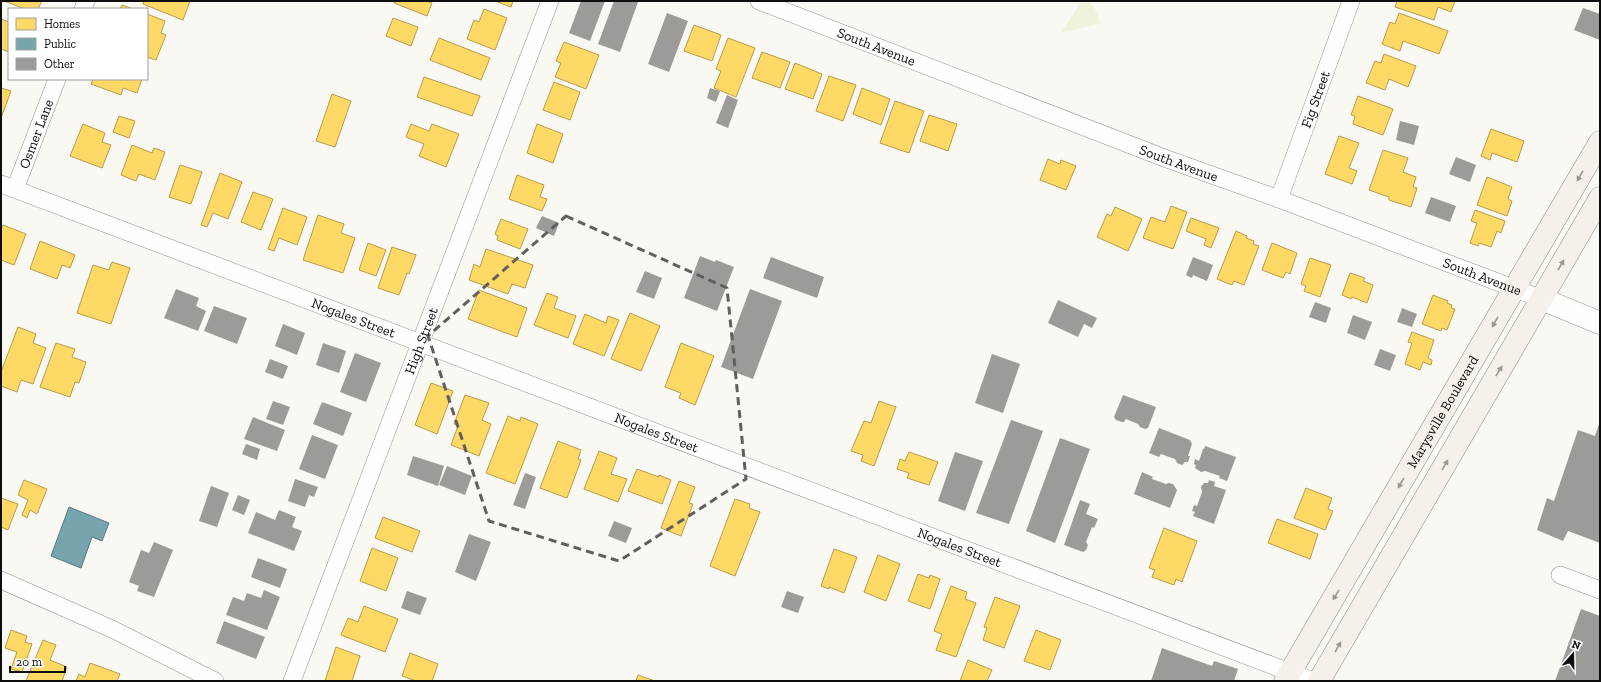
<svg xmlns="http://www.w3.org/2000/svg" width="1601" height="682" font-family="'Zilla Slab',serif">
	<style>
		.pitch { fill: #f0f3dc }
		.homes { fill: #ffd966; stroke: #b69c4b }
		.public { fill: #76a5af; stroke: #56777e }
		.building { fill: #9d9b98 }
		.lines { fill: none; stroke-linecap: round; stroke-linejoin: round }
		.minor-casing { stroke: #949390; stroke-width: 18 }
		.tertiary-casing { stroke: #949390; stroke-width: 23 }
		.secondary-casing { stroke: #8a8987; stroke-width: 23 }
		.minor { stroke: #fefefd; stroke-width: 17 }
		.tertiary { stroke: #fefefd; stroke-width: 22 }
		.secondary { stroke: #f5f1ea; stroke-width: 22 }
		.oneway { fill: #989692 }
		.marked { fill: none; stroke: #605f5d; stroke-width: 3; stroke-dasharray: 8 5; stroke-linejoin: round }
		.labels { text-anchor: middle; stroke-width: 4; stroke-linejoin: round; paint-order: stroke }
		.street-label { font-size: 14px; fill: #0d0d0d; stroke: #fff }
	</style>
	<rect width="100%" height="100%" fill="#faf8f2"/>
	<path class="pitch" d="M1082 1H1088L1095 9 1101 23 1061 33Z"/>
	<g class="homes">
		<path d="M4 1H42L38 9H25Z"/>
		<path d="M144 1H190L183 20 143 4Z"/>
		<path d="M395 1H426L432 3 427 16 394 3Z"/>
		<path d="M495 1H513L511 7Z"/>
		<path d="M1397 1H1455L1451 12 1438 7 1434 20 1395 7Z"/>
		<path d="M122 5 133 9H120Z"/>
		<path d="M484 9 507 18 495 50 467 39 474 20 479 22Z"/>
		<path d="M1399 13 1448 31 1439 54 1403 41 1400 51 1382 44 1390 22 1395 24Z"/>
		<path d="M147 14 165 21 161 33 166 35 156 60 147 57Z"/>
		<path d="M393 18 418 27 411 46 386 36Z"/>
		<path d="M1 19 9 22V52L1 49Z"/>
		<path d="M694 25 721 35 712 61 684 51Z"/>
		<path d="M439 38 490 58 481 80 430 60Z"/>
		<path d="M728 38 755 48 736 97 714 88 721 71 716 69Z"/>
		<path d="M564 42 599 55 586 89 555 77 561 63 556 61Z"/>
		<path d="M762 52 790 62 780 88 752 78Z"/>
		<path d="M1384 54 1416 66 1408 87 1389 79 1385 90 1366 83 1375 61 1381 63Z"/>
		<path d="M795 63 822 74 813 99 785 89Z"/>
		<path d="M829 76 856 85 843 121 816 111Z"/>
		<path d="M424 77 480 96 472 116 417 97Z"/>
		<path d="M93 79H142L137 93 123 88 121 95 91 84Z"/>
		<path d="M554 82 580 92 570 120 543 110Z"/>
		<path d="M1 88 11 91 1 118Z"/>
		<path d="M862 88 890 99 881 125 853 114Z"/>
		<path d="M332 94 351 101 335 147 316 141Z"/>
		<path d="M1358 96 1393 109 1383 135 1353 124 1355 116 1351 115Z"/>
		<path d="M895 101 924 111 909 153 880 143Z"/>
		<path d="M929 115 957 124 948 151 920 141Z"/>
		<path d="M119 116 135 121 129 138 113 132Z"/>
		<path d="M83 124 105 133 102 142 111 145 102 168 70 156Z"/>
		<path d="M411 124 429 131 432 124 459 134 446 167 419 156 424 144 406 137Z"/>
		<path d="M537 124 563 134 553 163 527 153Z"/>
		<path d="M1491 129 1524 141 1517 162 1492 153 1490 160 1481 156Z"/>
		<path d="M1339 136 1359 143 1349 168 1357 171 1352 184 1325 174Z"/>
		<path d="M132 145 152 153 154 148 165 152 155 180 139 174 136 181 121 175Z"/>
		<path d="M1383 150 1408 158 1403 172 1416 177 1413 187 1417 188 1411 207 1389 200V197L1369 190Z"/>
		<path d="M1048 159 1060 164 1061 160 1076 166 1066 190 1040 180Z"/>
		<path d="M180 165 202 172 191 204 169 197Z"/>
		<path d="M220 173 242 182 228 219 213 213 207 227 201 225Z"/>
		<path d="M517 175 544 185 540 197 547 199 542 211 509 199Z"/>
		<path d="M1487 177 1512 187 1508 199 1512 201 1507 216 1477 205Z"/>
		<path d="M253 192 273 199 261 230 241 222Z"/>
		<path d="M1171 206 1187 212 1173 249 1143 238 1151 217 1165 222Z"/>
		<path d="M1115 207 1142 219 1128 251 1097 237 1107 214 1111 216Z"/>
		<path d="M283 208 307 217 297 245 279 238 274 251 268 249Z"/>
		<path d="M1475 210 1505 221 1501 233 1497 231 1491 247 1479 243 1478 246 1470 243 1477 223 1471 221Z"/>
		<path d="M318 215 344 224 341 233 355 238 343 273 303 260Z"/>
		<path d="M1191 218 1219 228 1211 248 1204 245 1206 239 1186 231Z"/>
		<path d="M501 219 528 229 520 249 497 240 498 236 495 234Z"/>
		<path d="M3 225 26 234 14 265 1 260V229Z"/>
		<path d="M1236 231 1247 236 1246 238 1254 241 1253 244 1259 246 1244 285 1234 281 1232 285 1217 279Z"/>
		<path d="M40 241 75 255 70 268 62 265 57 279 30 269Z"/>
		<path d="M368 243 386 250 376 276 359 270Z"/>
		<path d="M1272 243 1297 253 1290 274 1286 272 1283 278 1262 270Z"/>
		<path d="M392 247 416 255 409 274 407 273 399 295 378 288Z"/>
		<path d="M486 249 533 265 525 288 512 284 508 294 469 280 474 264 480 267Z"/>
		<path d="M1310 258 1331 265 1320 297 1304 291 1306 286 1301 284Z"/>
		<path d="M112 262 130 268 111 324 77 313 93 265 109 270Z"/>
		<path d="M1350 273 1365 278 1363 281 1373 285 1367 303 1352 297 1351 299 1342 295Z"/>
		<path d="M479 290 527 308 517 337 468 319Z"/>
		<path d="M547 293 558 297 554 308 576 316 568 338 534 325Z"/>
		<path d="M1433 295 1448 301 1447 303 1452 305 1451 308 1455 309 1447 330 1442 328 1441 331 1422 324Z"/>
		<path d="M630 313 660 326 641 371 611 359Z"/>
		<path d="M585 314 606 323 608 316 619 320 604 356 573 344Z"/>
		<path d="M18 327 36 334 33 343 46 348 33 384 21 380 17 392 1 386V372Z"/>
		<path d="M1412 332 1434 340 1428 358 1432 360 1431 365 1423 362 1420 370 1405 364 1412 343 1408 342Z"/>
		<path d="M56 343 75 349 72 357 86 362 79 383 75 382 70 397 40 387Z"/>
		<path d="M681 343 714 356 695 405 679 398 681 393 665 387Z"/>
		<path d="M431 383 453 391 437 434 415 425Z"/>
		<path d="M465 395 489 403 482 420 491 424 479 456 451 445 458 426 454 424Z"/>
		<path d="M879 401 896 407 874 466 861 461 863 455 851 451 864 421 871 423Z"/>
		<path d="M508 416 520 421 521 417 538 424 515 484 486 473Z"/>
		<path d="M558 441 581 450 578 459 581 460 567 498 540 488Z"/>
		<path d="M599 451 617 458 611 474 627 479 618 502 584 489Z"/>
		<path d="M909 452 938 462 929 485 907 478 909 473 897 469 900 459 905 461Z"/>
		<path d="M637 469 659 477V475L671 480 662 504 628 491Z"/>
		<path d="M24 480 47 489 37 514 30 510 27 518 22 515 28 500 18 495Z"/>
		<path d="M679 481 695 487 689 503 693 504 681 536 661 528Z"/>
		<path d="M1306 488 1332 498 1328 509 1333 511 1325 530 1294 518Z"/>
		<path d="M1 498 18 504 8 530 1 527Z"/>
		<path d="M735 499 750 504 749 508 760 512 735 576 710 566Z"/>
		<path d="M383 517 420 531 412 552 375 538Z"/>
		<path d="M1277 519 1318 534 1310 559 1268 543Z"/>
		<path d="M1164 528 1197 541 1182 582 1176 579 1174 585 1152 577 1155 570 1149 568Z"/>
		<path d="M372 548 398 558 386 591 360 581Z"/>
		<path d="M834 549 857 557 844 593 829 587V589L821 586Z"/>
		<path d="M878 555 900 564 886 601 864 592Z"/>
		<path d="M918 574 929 578 930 575 940 579 930 609 908 601Z"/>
		<path d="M951 586 967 592 965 599 976 603 956 657 936 650 942 634 934 631Z"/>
		<path d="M995 597 1020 606 1004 648 983 640 987 628 984 627Z"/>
		<path d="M364 606 398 619 385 652 341 635 348 618 358 622Z"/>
		<path d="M11 630 27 636 25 642 32 644 22 672 11 669 17 652 5 648Z"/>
		<path d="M1036 630 1061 640 1050 670 1024 661Z"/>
		<path d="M43 640 56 645 50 660 67 667 62 681H26Z"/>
		<path d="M336 647 360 656 352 681H325Z"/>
		<path d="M410 653 438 664 432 681H416L402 676Z"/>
		<path d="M968 660 992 670 987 681H960Z"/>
		<path d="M90 663 120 674 117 681H76L79 674 85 677Z"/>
		<path d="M638 675 655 681H636Z"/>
	</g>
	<path class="public" d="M69 507 109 523 102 541 92 537 81 568 51 556Z"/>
	<g class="building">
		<path d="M581 1H605L590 41 569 33Z"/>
		<path d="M614 1 638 2 620 52 598 44Z"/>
		<path d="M1583 8 1600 14V40L1574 30Z"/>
		<path d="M667 13 688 21 669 72 648 64Z"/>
		<path d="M710 88 720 91 716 102 707 98Z"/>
		<path d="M727 95 738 100 728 128 716 123Z"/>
		<path d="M1400 121 1419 126 1414 145 1396 140Z"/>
		<path d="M1456 157 1476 165 1470 182 1449 174Z"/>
		<path d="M1431 197 1456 206 1450 222 1425 213Z"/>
		<path d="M542 216 559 223 554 236 536 228Z"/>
		<path d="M700 256 715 262 716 260 734 267 717 311 684 298Z"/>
		<path d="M771 257 824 277 817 298 763 278Z"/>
		<path d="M1193 257 1213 265 1207 281 1193 275 1192 278 1186 275Z"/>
		<path d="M645 271 662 278 654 299 636 292Z"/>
		<path d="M176 289 199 298 196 306 206 311 198 331 164 318Z"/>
		<path d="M750 289 782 301 753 379 721 367Z"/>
		<path d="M1058 300 1097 318 1092 328 1084 324 1078 337 1048 323Z"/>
		<path d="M1315 302 1331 308 1326 323 1309 317Z"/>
		<path d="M214 306 247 318 237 344 204 331Z"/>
		<path d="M1402 308 1417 314 1412 327 1397 322Z"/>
		<path d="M1353 315 1372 322 1365 340 1347 333Z"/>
		<path d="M283 324 305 333 297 355 275 346Z"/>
		<path d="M323 343 346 351 339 373 316 365Z"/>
		<path d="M1380 349 1396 355 1390 371 1374 365Z"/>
		<path d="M355 353 381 363 366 402 340 392Z"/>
		<path d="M992 354 1020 364 1003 413 975 403Z"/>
		<path d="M270 359 288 366 283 379 265 372Z"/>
		<path d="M1123 395 1156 407 1148 428 1145 429 1140 427 1138 424 1126 419 1124 422H1122L1116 420 1114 417Z"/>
		<path d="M273 401 290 407 283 425 266 419Z"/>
		<path d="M322 402 352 413 343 436 313 424Z"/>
		<path d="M253 417 285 430 277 451 244 439Z"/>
		<path d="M1011 420 1043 431 1009 524 976 513Z"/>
		<path d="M1600 421V543L1568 531 1563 541 1537 530 1547 498 1554 501 1578 430 1595 436Z"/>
		<path d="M1159 428 1190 440 1192 444 1188 456H1190L1188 462H1185L1182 465 1177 463 1175 459 1161 454 1159 457 1149 453Z"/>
		<path d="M312 435 338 445 325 479 299 469Z"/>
		<path d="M1060 438 1090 449 1055 543 1026 531Z"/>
		<path d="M246 444 260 449 257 460 242 454Z"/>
		<path d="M1205 446 1236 457 1227 481 1219 478 1220 476 1205 471 1201 472 1195 468 1196 465 1194 464 1195 459 1199 461 1203 449H1204Z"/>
		<path d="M955 452 983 461 965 511 938 501Z"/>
		<path d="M413 456 444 466 438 486 407 475Z"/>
		<path d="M447 466 472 476 465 495 439 485Z"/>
		<path d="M1142 472 1153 477 1152 479 1166 484 1169 483 1173 484 1177 490 1170 508 1134 494Z"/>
		<path d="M525 473 536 477 525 509 513 505Z"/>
		<path d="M295 479 318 487 314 497 309 495 305 507 288 501Z"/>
		<path d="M1209 480 1215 482 1214 486 1226 490 1214 524 1193 516 1195 512 1192 511 1194 505 1197 506 1202 492 1201 487 1204 483H1208Z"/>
		<path d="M211 486 229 493 217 527 199 521Z"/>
		<path d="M238 495 250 500 244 515 232 510Z"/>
		<path d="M1080 500 1090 504 1086 514 1098 519 1094 528 1092 527 1086 542 1088 545 1086 550 1083 552 1064 545Z"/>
		<path d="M279 510 296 517 292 527 302 531 294 551 248 533 256 512 275 520Z"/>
		<path d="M614 521 632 528 626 543 608 536Z"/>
		<path d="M469 534 491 542 476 581 455 572Z"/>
		<path d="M154 542 173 550 154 597 137 591 139 586 129 582 141 550 149 553Z"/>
		<path d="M258 558 287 569 280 588 251 577Z"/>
		<path d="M264 590 280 597 267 630 226 615 233 597 244 601 247 593 261 598Z"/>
		<path d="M407 591 427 598 420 615 401 608Z"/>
		<path d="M787 591 804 597 798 613 781 607Z"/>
		<path d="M1581 609 1600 616V678L1599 681H1555Z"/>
		<path d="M224 621 265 637 256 659 216 643Z"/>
		<path d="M1162 648 1212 666 1214 661 1238 669 1234 681H1151Z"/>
	</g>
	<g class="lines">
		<g class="minor-casing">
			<g id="minor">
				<path id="s1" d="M759 1 1167 159 1279 199 1542 299"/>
				<path d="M83 9 86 1"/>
				<path id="s2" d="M1 184 1313 681"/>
				<path id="s3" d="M15 189 57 79"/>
				<path id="s4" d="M1279 199 1351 1"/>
				<path d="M1560 575 1600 590"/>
				<path d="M1 580 112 629 215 681"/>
				<path id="s5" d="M292 681 550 1"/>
			</g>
		</g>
		<g class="tertiary-casing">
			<path id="tertiary" d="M1542 299 1600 323"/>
		</g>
		<g class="secondary-casing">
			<g id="secondary">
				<path id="s6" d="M1285 681 1600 142"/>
				<path d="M1319 681 1600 198"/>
			</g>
		</g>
		<use href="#minor" class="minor"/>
		<use href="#tertiary" class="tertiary"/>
		<use href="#secondary" class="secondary"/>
	</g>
	<defs><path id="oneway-solid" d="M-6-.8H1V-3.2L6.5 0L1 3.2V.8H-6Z"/></defs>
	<g class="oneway">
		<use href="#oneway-solid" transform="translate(1580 176) rotate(120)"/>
		<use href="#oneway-solid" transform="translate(1561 265) rotate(-60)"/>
		<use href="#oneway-solid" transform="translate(1495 322) rotate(120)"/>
		<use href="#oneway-solid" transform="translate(1499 371) rotate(-59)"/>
		<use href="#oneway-solid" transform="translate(1445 465) rotate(-60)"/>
		<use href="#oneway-solid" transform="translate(1401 483) rotate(120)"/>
		<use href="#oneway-solid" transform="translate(1336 595) rotate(121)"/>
		<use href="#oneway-solid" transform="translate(1338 647) rotate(-60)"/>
	</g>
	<path class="marked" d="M566 216 727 288 746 479 619 561 489 521 428 336Z"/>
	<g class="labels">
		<g class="street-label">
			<text dy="5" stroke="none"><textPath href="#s1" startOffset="126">South Avenue</textPath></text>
			<text dy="5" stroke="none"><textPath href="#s4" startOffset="106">Fig Street</textPath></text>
			<text dy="5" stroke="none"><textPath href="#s3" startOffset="59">Osmer Lane</textPath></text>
			<text dy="5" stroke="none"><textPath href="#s1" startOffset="450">South Avenue</textPath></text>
			<text dy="5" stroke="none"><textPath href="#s1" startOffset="774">South Avenue</textPath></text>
			<text dy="5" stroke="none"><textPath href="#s2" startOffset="377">Nogales Street</textPath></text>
			<text dy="5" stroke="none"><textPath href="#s5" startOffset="364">High Street</textPath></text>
			<text dy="5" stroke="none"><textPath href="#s6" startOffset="312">Marysville Boulevard</textPath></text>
			<text dy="5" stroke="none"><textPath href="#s2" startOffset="701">Nogales Street</textPath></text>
			<text dy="5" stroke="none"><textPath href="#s2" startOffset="1025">Nogales Street</textPath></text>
		</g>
	</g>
	<rect width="1601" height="682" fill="none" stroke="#0d0d0d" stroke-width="4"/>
	<rect x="8" y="8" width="140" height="72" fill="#ffffff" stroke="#9e9e9e"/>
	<rect x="16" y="18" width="20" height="12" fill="#ffd966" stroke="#9e9e9e"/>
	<text x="44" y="28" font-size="12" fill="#0d0d0d">Homes</text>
	<rect x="16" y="38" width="20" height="12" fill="#76a5af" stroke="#9e9e9e"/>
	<text x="44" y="48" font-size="12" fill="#0d0d0d">Public</text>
	<rect x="16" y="58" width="20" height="12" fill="#9d9b98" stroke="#9e9e9e"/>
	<text x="44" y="68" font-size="12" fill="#0d0d0d">Other</text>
	<g transform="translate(1573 654) rotate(20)" stroke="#ffffff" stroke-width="3" paint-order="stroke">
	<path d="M0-3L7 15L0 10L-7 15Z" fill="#0d0d0d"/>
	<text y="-6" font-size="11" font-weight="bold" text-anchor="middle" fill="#0d0d0d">N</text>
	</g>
	<path d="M10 666v6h55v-6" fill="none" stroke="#0d0d0d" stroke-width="2"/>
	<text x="16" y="666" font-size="12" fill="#0d0d0d" stroke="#ffffff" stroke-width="3" paint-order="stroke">20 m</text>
</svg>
